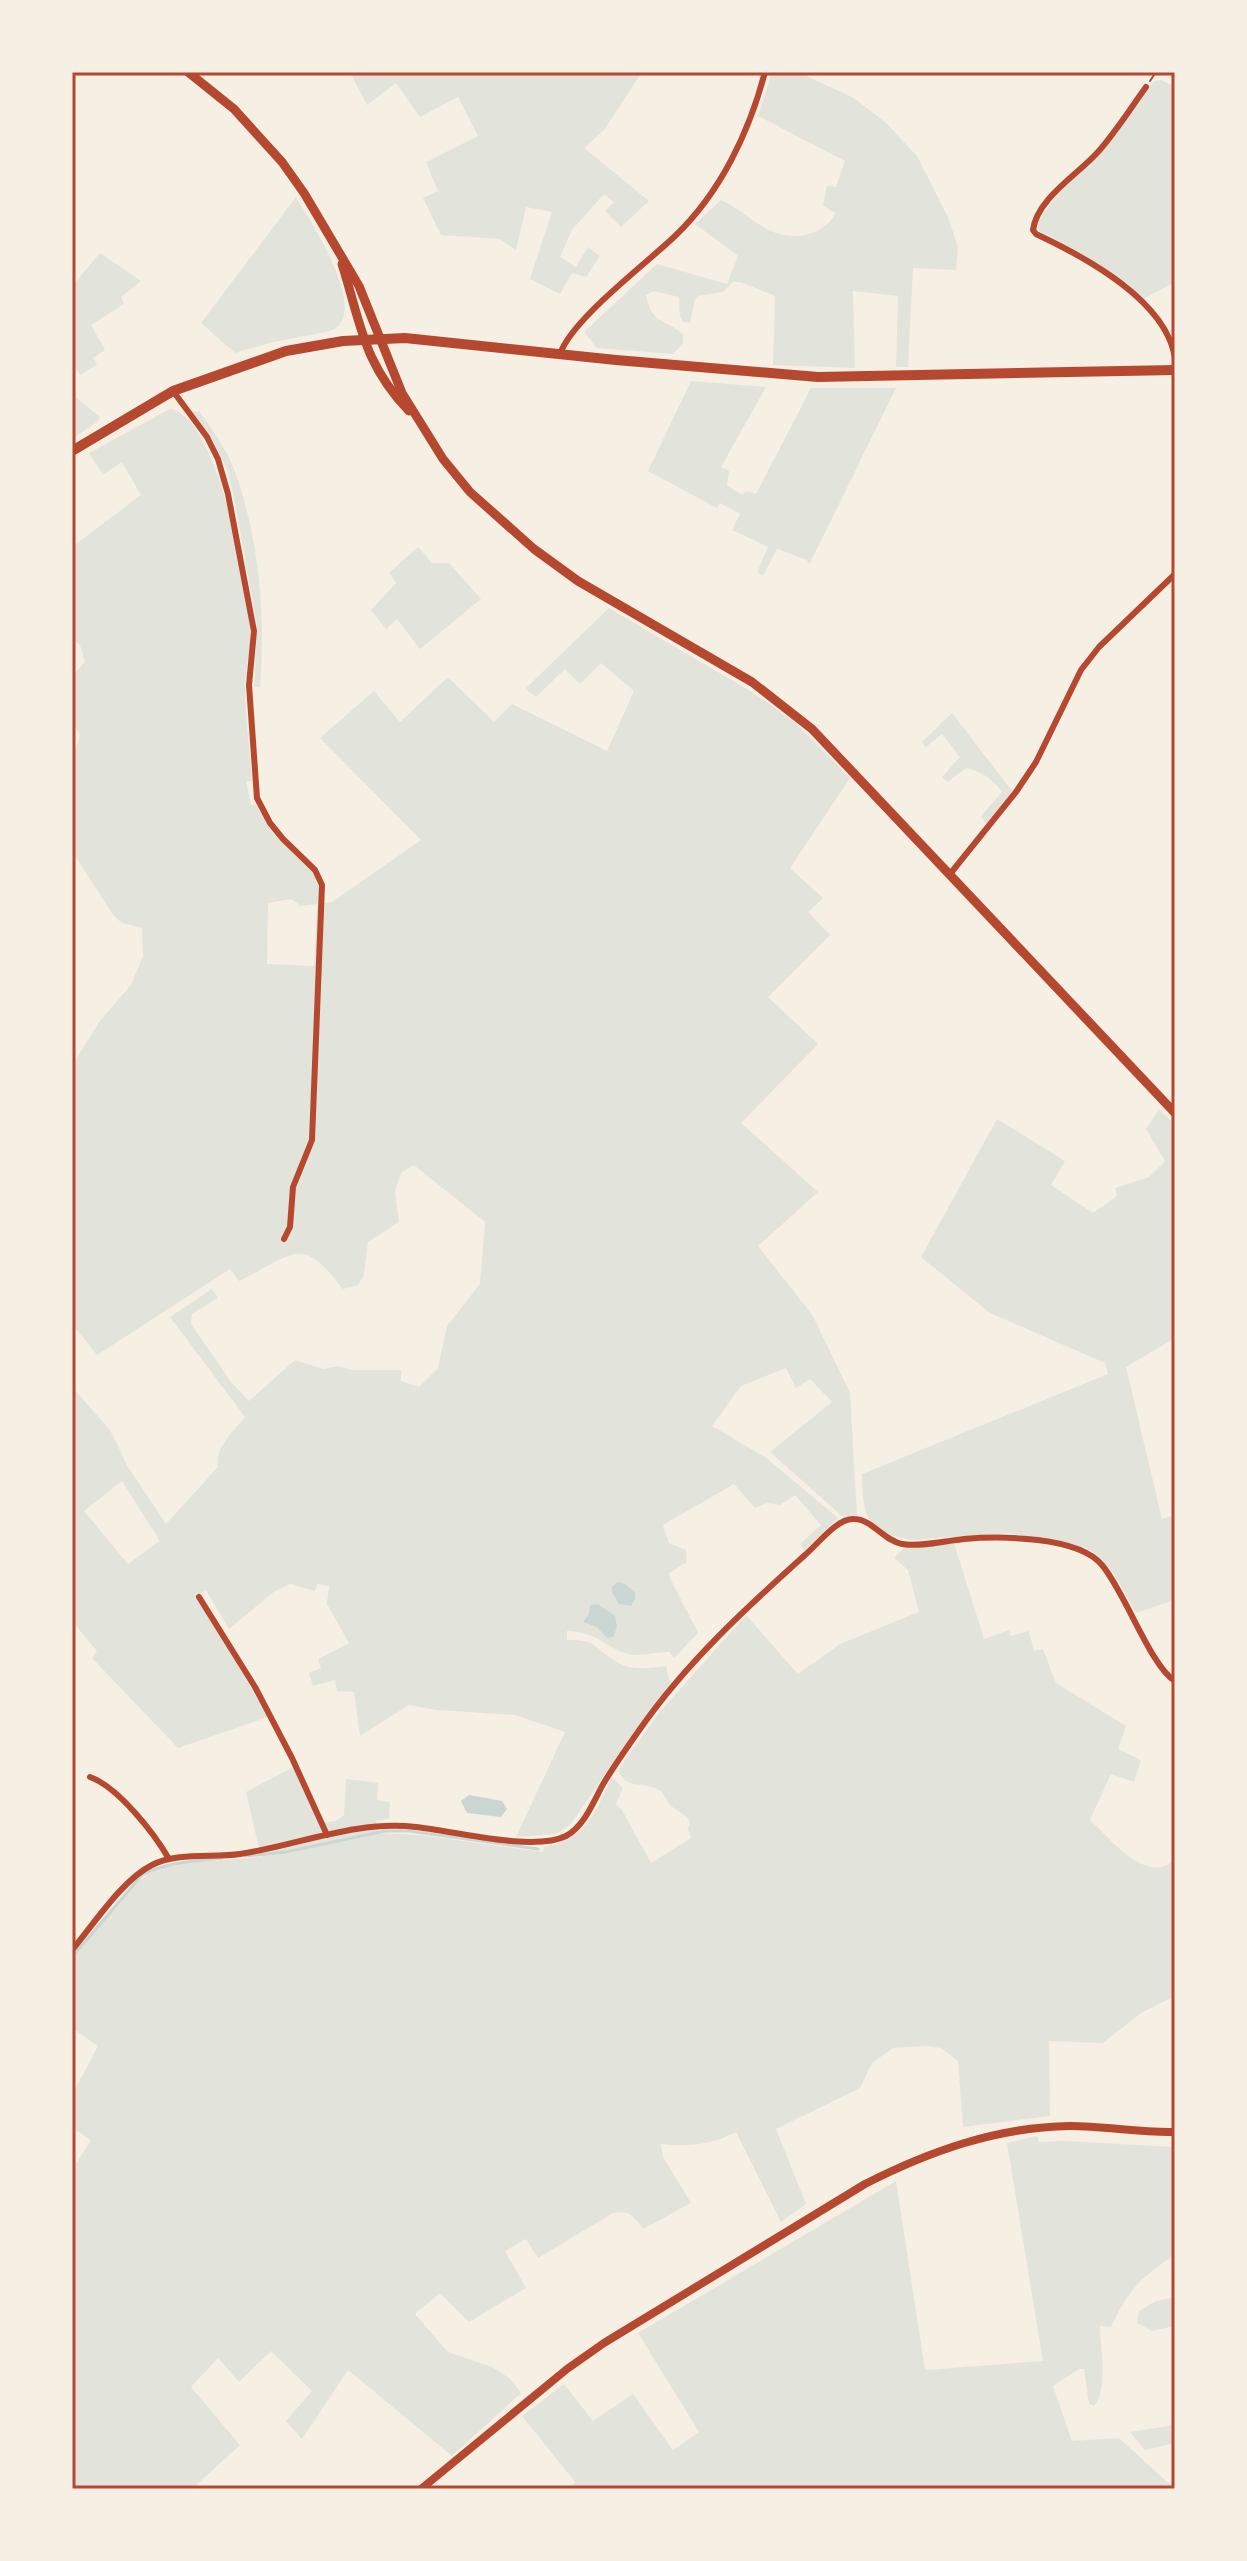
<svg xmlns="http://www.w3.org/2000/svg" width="1247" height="2561" font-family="'Titillium Web',sans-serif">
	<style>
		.green { fill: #e2e4dc; fill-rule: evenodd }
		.water { fill: #c9d6d2 }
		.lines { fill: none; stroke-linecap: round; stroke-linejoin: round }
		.stream { stroke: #c9d6d2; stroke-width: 3 }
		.path { stroke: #b5482f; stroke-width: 2 }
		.minor { stroke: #b5482f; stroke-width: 6 }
		.tertiary { stroke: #b5482f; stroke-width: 8 }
		.secondary { stroke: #b5482f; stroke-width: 9 }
		.primary { stroke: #b5482f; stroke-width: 10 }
		.neatline { fill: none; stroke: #b5482f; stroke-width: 3 }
	</style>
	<rect width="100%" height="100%" fill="#f6efe4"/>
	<g class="green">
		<path d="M356 72H642L604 130 584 148 649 201 621 227 605 211 614 202 604 194 572 230 560 257 576 267 588 247 600 256 586 277 572 273 560 294 530 279 552 212 526 207 516 250 500 239 441 235 423 198 438 191 426 162 478 136 458 97 420 117 396 83 367 105 352 76Z"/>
		<path d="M772 72H798L854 98 886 123 917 156 948 217 958 247 956 270 913 268 908 367H896L898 296 853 291 855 368 773 365 775 296 740 282H733L723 292 698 296 695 299 690 323 683 322 680 316 679 297 654 291 646 295C651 324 664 318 683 334V343L673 354 597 348 584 332 657 264 727 284 738 256 695 224 721 200C738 207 752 222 769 230 794 242 823 236 836 213L823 206 827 186 836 187 845 161 758 116Z"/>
		<path d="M1161 80 1171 85 1175 81V282L1143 299C1111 270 1078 250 1039 231L1037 223 1057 195 1099 155 1148 88 1155 81Z"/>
		<path d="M296 197C310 220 373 316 330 331L269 343 235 353 201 323Z"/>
		<path d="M100 253 141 281 121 297 124 304 91 325 105 350 93 358 97 365 80 375 72 364V286Z"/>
		<path d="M691 381 766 387 721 467 729 471 727 485 742 495 747 491 756 494 811 388H896L809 565 807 560 777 549 763 576 757 572 768 547 732 530 740 514 720 503 717 508 648 471Z"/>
		<path d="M72 394 100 417 97 422 72 439Z"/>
		<path d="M170 409C218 415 247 586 250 627 252 647 245 668 245 688 245 719 250 750 252 781H246L251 805H256L273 834 314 874 323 903 332 902 421 840 320 738 374 691 400 722 448 677 494 722 512 704 607 751 634 691 601 663 580 684 565 669 536 697 525 689 609 608 752 692 797 724 850 778 790 868 823 898 808 912 830 935 768 997 818 1044 741 1123 818 1192 758 1246 813 1316 850 1393 857 1515 843 1517 770 1452 832 1402 810 1379 796 1388 786 1368 741 1386 712 1426 765 1457 838 1518 804 1550 800 1544 821 1525 795 1495 780 1505 767 1503 755 1508 734 1484 663 1525 669 1543 686 1550 687 1562 668 1574 698 1633 674 1658 669 1652C654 1651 640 1658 625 1653 599 1643 599 1633 567 1631V1640C597 1639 595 1649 617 1662 631 1671 651 1668 666 1666L669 1679 672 1683 633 1733 571 1824 556 1834 516 1837 565 1732 515 1715 437 1710 409 1705 360 1736 354 1692 337 1691 335 1680 313 1686 309 1673 321 1668 318 1659 349 1643 327 1604 329 1586 317 1584 315 1591 290 1584 275 1591 229 1629 206 1590 197 1595 268 1717 178 1748 92 1658 97 1651 72 1621V1387L110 1430 128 1467 166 1524 218 1467C214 1449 234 1430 245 1417L170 1317 212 1289 218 1298 192 1314 191 1324 231 1382 249 1401 295 1360 323 1369 338 1366 352 1370H401V1381L419 1387 438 1368 447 1326 480 1284 485 1222 414 1165 401 1173 395 1191 399 1222 368 1242 364 1275 358 1285 343 1289C301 1233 293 1255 239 1281L230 1269 97 1355 72 1324V1066L99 1022 131 985 143 956 142 928 122 923 114 916 75 856 72 858V760L80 735 72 721V676L85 662 80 645 72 639V547L141 495 122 462 103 475 89 453ZM291 899 301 906 317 904 314 966 267 964 268 903ZM122 1481 160 1541 128 1564 84 1511Z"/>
		<path d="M199 411C212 429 226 448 234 469 259 537 266 616 260 687H254L257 625 234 498 227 469 213 441 191 412Z"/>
		<path d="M418 547 432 563H449L481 599 420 649 397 619 386 629 371 610 396 583 389 573Z"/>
		<path d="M952 713 1012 791 986 824 981 816 1002 792C993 779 981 771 966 768L948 782 942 777 960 757 942 734 926 747 922 742Z"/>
		<path d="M1159 1109 1175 1125V1338L1126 1367 1162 1519 1175 1515V1600L1136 1613C1123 1590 1110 1560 1086 1548L1009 1533 911 1540C865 1532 863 1515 862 1474L1108 1374 1105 1363 990 1313 921 1257 997 1119 1065 1161 1051 1185 1093 1213 1117 1196 1115 1188 1149 1177 1165 1161 1146 1129Z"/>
		<path d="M954 1543 984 1639 1009 1630 1011 1636 1029 1631 1034 1651 1043 1649 1056 1683 1126 1726 1118 1749 1141 1760 1134 1782 1111 1774 1090 1820C1110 1838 1147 1887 1175 1859V1996L1141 2013 1103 2043 1049 2041 1050 2116 963 2127 958 2061 941 2048 927 2046 893 2048 872 2063 860 2088 776 2129 806 2204 781 2222 736 2132C711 2145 689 2147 661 2144L663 2157 691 2203 643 2229C634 2216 630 2210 613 2213L538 2258 526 2239 505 2251 526 2288 469 2322 440 2293 415 2314 448 2352 492 2367 509 2378 521 2393 452 2456 348 2370 302 2439 286 2421 312 2391 271 2351 239 2382 218 2358 191 2387 240 2445 192 2489H72V2170L91 2140 72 2128V2095L98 2046 72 2028V1957C90 1936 131 1879 155 1871 185 1860 229 1860 261 1857L246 1792 295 1766 319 1823 336 1821 344 1815 346 1779 378 1783 377 1800 390 1802 389 1818 376 1821 378 1833 420 1835 543 1852 544 1847C588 1837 594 1814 612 1777L623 1788 616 1804 622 1810 651 1863 691 1838 688 1829 690 1822C685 1813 677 1812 670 1805 666 1800 665 1794 659 1790 644 1781 629 1790 619 1773L620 1767 658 1714 746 1615 798 1674 840 1644 919 1612 908 1570 894 1558 904 1548Z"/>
		<path d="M1037 2136 1039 2142 1064 2141 1175 2147V2255C1141 2276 1128 2291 1111 2327L1100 2326C1100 2350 1109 2386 1094 2406L1089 2404 1084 2369H1079L1053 2386 1072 2441 1119 2438 1175 2489H569L575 2482 522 2416 564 2384 593 2421 633 2394 673 2450 699 2432 638 2333 896 2181 925 2370 1043 2361 1007 2143Z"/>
		<path d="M1175 2297V2326L1152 2331 1137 2323 1139 2311 1156 2301Z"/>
		<path d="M1175 2425V2443L1145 2450 1130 2432Z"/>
	</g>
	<g class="water">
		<path d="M618 1582 625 1584 635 1593V1599L631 1606 619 1604 612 1592V1587Z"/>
		<path d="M598 1604 615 1616 617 1627 613 1637 607 1638 597 1627 583 1622 589 1614 590 1605Z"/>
		<path d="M469 1795 502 1801 507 1809 501 1817 467 1813 461 1801Z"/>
	</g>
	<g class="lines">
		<g class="stream">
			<path d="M245 1856 286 1852 385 1831H409L538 1849"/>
			<path d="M72 1957 142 1875C167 1862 194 1861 222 1858"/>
		</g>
		<path class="path" d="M1150 81 1156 72"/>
		<g class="minor">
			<path d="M1146 87C1130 109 1115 133 1097 153 1077 175 1037 199 1033 230L1036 234C1085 257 1166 300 1175 358"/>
			<path d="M560 354C572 319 646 264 675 236 720 193 749 133 765 72"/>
			<path d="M173 391 207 437 218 459 228 494 254 631 249 685 257 798 270 823 283 839 315 870 322 885 312 1140 293 1187 290 1227 284 1239"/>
			<path d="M950 874 1016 792 1036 762 1081 670 1099 647 1175 574"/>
			<path d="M199 1597 255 1687 292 1758 327 1835"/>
			<path d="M90 1777C118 1787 154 1833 169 1859"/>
			<path d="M72 1950C94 1924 122 1880 152 1865 178 1852 212 1858 240 1854 298 1845 356 1820 416 1827 453 1831 534 1852 566 1836 586 1825 594 1799 605 1781 616 1763 628 1746 640 1729 686 1663 746 1608 805 1555 818 1544 837 1518 854 1519 872 1519 884 1541 902 1544 922 1547 944 1541 964 1539 1000 1536 1078 1536 1102 1565 1125 1592 1151 1667 1175 1681"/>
		</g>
		<path class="tertiary" d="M421 2489 567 2369 604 2343 865 2184C930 2151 997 2127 1070 2126 1105 2126 1140 2133 1175 2132"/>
		<g class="secondary">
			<path d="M188 72 234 109 282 162 304 193 359 286 402 393 443 459 470 492 534 549 578 581 752 682 812 729 1175 1113"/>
			<path d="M342 264C361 324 363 363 409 411"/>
		</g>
		<path class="primary" d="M72 451 173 391 286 351 343 341 405 338 616 360 818 377 1175 370"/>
	</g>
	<rect width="1247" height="2561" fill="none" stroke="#f6efe4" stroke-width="148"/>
	<rect x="74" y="74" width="1099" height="2413" class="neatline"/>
</svg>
